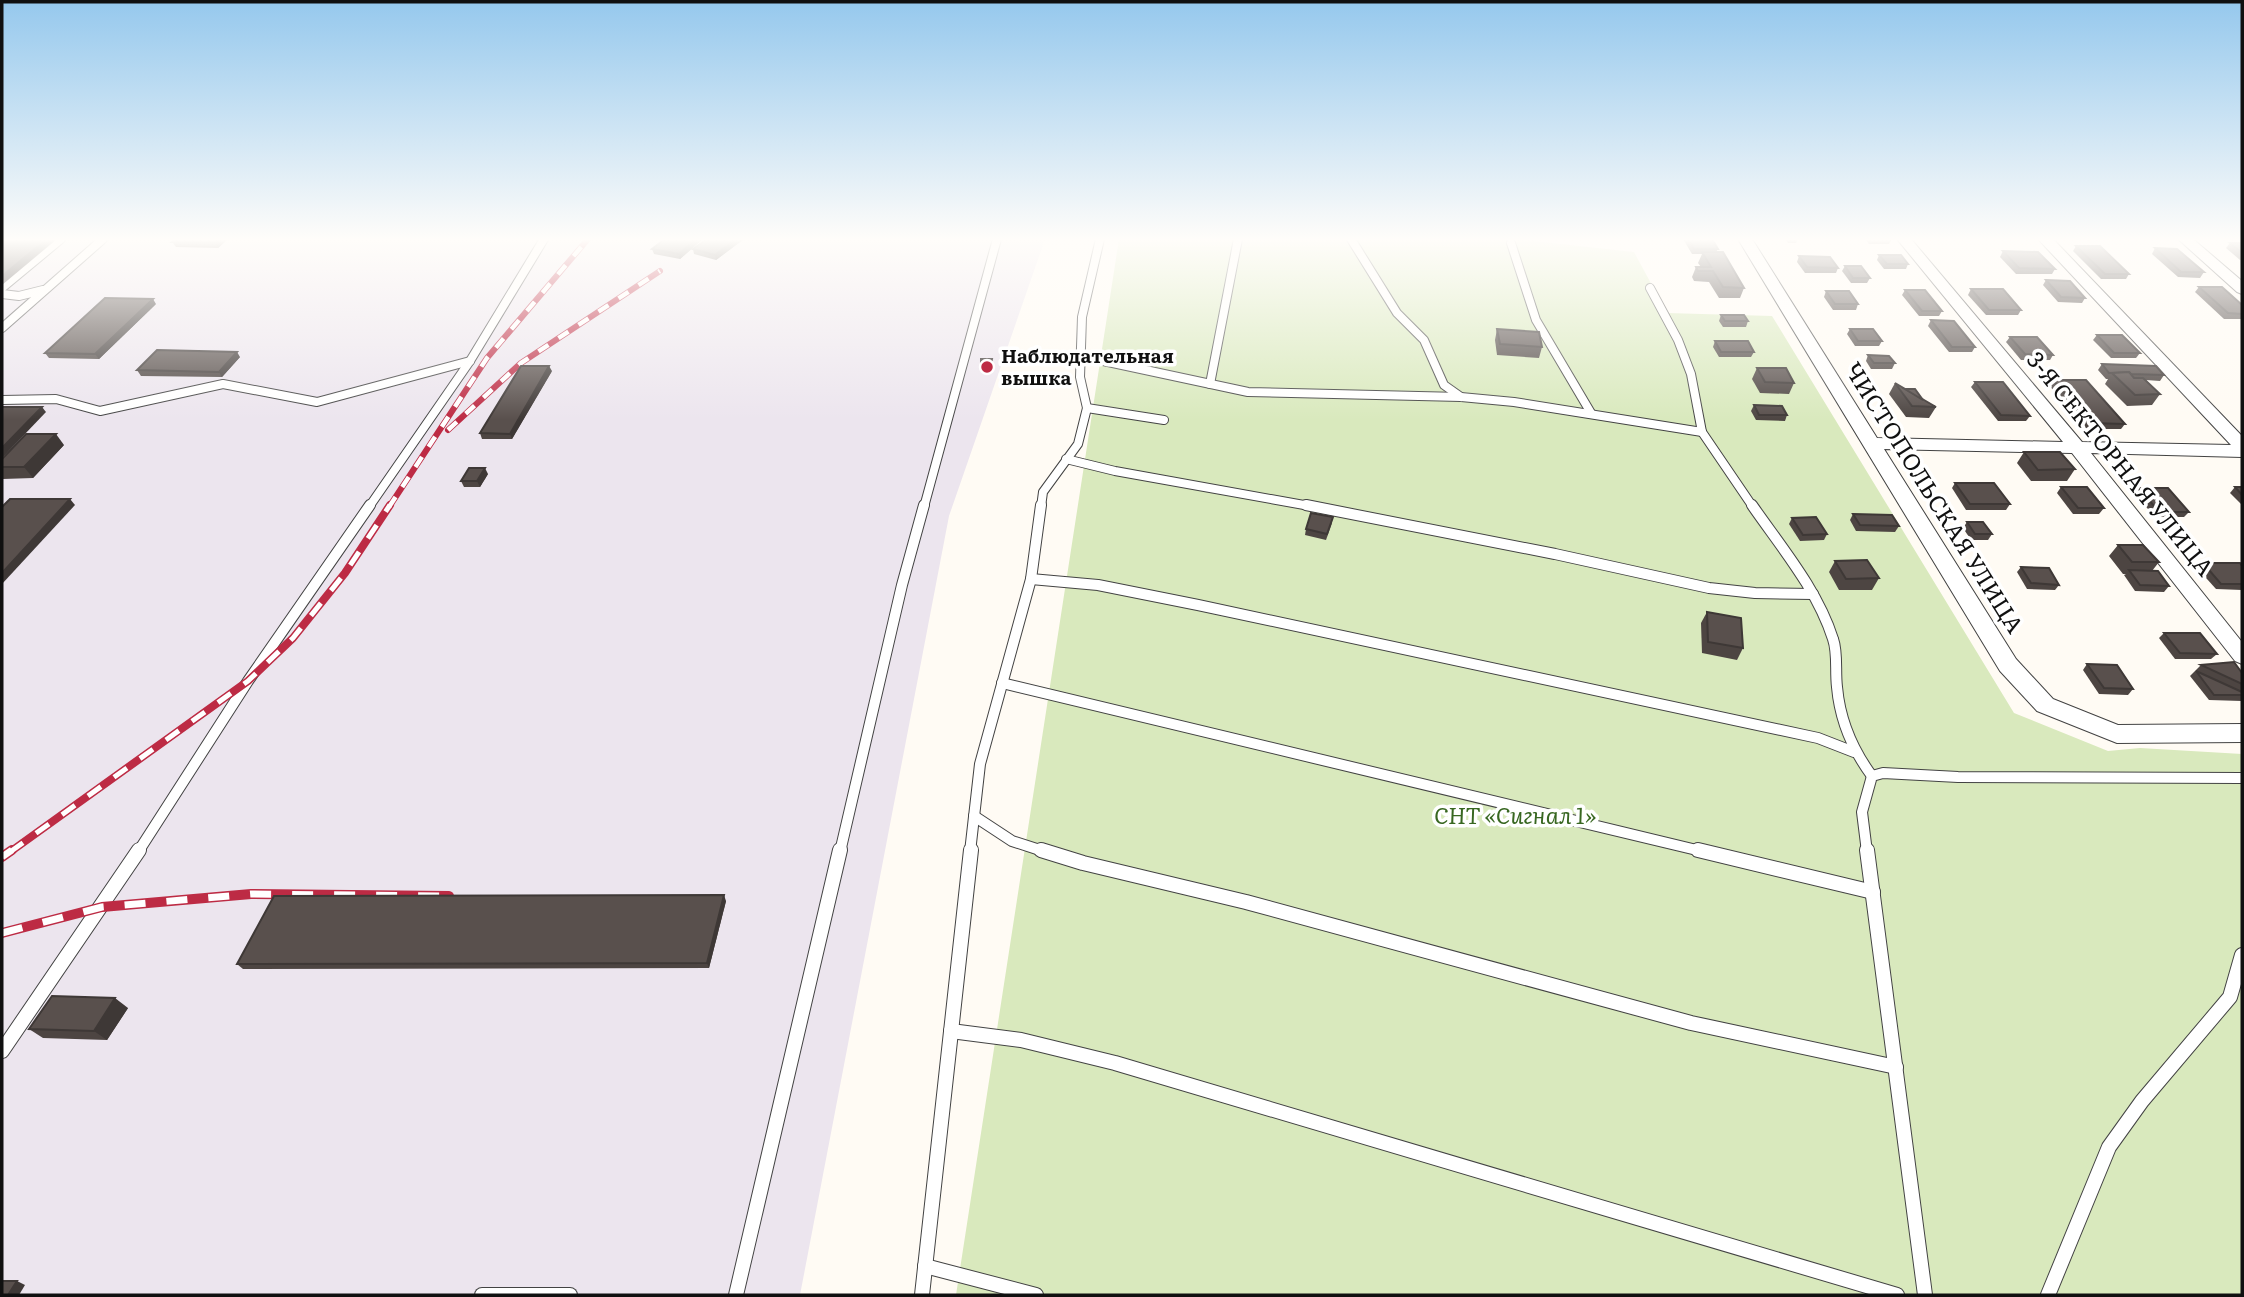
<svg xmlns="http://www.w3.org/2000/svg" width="2244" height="1297" font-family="Literata,serif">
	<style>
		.industrial { fill: #ece5ee }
		.green { fill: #d9e9bd }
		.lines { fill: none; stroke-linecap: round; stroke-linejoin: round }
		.service-far2-casing { stroke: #434343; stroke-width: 10 }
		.service-far1-casing { stroke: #434343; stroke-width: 12 }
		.service-casing { stroke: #434343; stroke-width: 16 }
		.minor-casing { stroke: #434343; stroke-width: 2 }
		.service-far2 { stroke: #fff; stroke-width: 8 }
		.service-far1 { stroke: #fff; stroke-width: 10 }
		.service { stroke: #fff; stroke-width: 14 }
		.minor { fill: #fff; fill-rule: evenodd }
		.rail-far2-casing { stroke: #bd2b44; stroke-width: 6 }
		.rail-far1-casing { stroke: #bd2b44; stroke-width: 8 }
		.rail-casing { stroke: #bd2b44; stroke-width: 10 }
		.rail-far2 { stroke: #fff; stroke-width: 4.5; stroke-dasharray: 12; stroke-linecap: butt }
		.rail-far1 { stroke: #fff; stroke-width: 5; stroke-dasharray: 16; stroke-linecap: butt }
		.rail { stroke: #fff; stroke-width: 7; stroke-dasharray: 21; stroke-linecap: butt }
		.wall { fill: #4d4542 }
		.shaded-wall { fill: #3e3836 }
		.building { fill: #59504d; stroke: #3e3836; stroke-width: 2 }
		.poi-dot { fill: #bd2b44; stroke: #fff; stroke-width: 2.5 }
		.labels { text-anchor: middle; stroke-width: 7; stroke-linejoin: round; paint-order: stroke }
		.far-poi-label { font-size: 19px; font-weight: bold; fill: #101010; stroke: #fff; text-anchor: start }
		.street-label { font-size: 23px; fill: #101010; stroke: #fff }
		.park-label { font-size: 23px; font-style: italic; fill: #386721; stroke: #fff }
	</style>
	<rect width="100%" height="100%" fill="#fffbf4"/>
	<path class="industrial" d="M2 239H1045L949 516 800 1295H2Z"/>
	<path class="green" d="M1119 239H1516L1634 252 1667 313 1772 316 2014 713 2108 751 2140 748 2242 754V1295H956Z"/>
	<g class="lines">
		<g class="service-far2-casing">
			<g id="service-far2">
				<path d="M1351 239 1397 313 1424 340 1444 385 1461 397"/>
				<path d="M1511 243 1536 320 1591 413"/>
				<path d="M2 288 61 239"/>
				<path d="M1650 288 1678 340 1691 374 1702 432 1753 507"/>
				<path d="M2 294 19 296 43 290"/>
				<path d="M2 328 103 239"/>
				<path d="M1080 356 1248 392 1461 397 1514 402 1702 432"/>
				<path d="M1210 384 1238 239"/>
				<path d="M2 400 56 399 100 411 223 384 317 402 470 361"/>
				<path d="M1087 408 1164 420"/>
				<path d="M1066 459 1115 471 1315 507"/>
				<path d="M369 507 470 361 544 239"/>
				<path d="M924 507 997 239"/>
				<path d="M1041 507 1043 492 1078 444 1087 408 1080 377 1082 317 1100 239"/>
			</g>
		</g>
		<g class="service-far1-casing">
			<g id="service-far1">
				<path d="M1306 505 1555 554 1709 588 1755 593 1813 594"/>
				<path d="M1752 505C1781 547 1817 589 1833 639 1838 653 1835 671 1837 687 1840 721 1852 749 1872 776"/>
				<path d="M1031 579 1098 585 1198 605 1818 738 1854 752"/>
				<path d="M1002 683 1705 852"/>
				<path d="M974 816 1012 841 1046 852"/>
				<path d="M138 852 248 681 370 505"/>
				<path d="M840 852 902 585 924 505"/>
				<path d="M970 852 980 764 1031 579 1041 505"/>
				<path d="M1867 852 1862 812 1872 776 1883 773 1958 777 2242 778"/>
			</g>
		</g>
		<g class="service-casing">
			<g id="service">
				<path d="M1041 850 1083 863 1246 902 1691 1023 1896 1067"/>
				<path d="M1698 850 1873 892"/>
				<path d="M1867 850 1925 1295"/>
				<path d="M951 1031 1021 1040 1115 1063 1897 1295"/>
				<path d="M2 1051 139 850"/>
				<path d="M925 1266 1036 1295"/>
				<path d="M482 1295H570"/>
				<path d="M736 1295 840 850"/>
				<path d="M922 1295 971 850"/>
				<path d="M2048 1295 2109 1147 2142 1101 2230 997 2242 955"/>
			</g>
		</g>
		<g class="minor-casing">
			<g id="minor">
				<path d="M1738 239H1752L1877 438 2063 442 1897 239H1911L2082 442 2231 445 2038 239H2053L2242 436V457L2091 453 2242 642V664L2235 661 2072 453 1884 449 2016 659 2053 699 2118 725 2242 724V742L2117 743 2037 711 2000 671Z"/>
				<path d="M2178 239H2193L2242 281V294L2237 292Z"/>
			</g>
		</g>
		<use href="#service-far2" class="service-far2"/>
		<use href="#service-far1" class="service-far1"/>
		<use href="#service" class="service"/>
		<use href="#minor" class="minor"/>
		<g class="rail-far2-casing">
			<g id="rail-far2">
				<path d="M448 430 521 363 660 271"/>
				<path d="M389 507 487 358 588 239"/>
			</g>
		</g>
		<g class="rail-far1-casing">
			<path id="rail-far1" d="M10 852 248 681 293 638 345 573 390 505"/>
		</g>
		<g class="rail-casing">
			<g id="rail">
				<path d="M2 857 12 850"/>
				<path d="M2 933 102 907 251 894 449 896"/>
			</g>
		</g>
		<use href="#rail-far2" class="rail-far2"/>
		<use href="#rail-far1" class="rail-far1"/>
		<use href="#rail" class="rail"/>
	</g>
	<g class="wall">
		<path d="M228 239 218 248 176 247 172 242Z"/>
		<path d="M665 239H703L680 259 654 254 652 249Z"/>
		<path d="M744 239 716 260 694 254 693 249Z"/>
		<path d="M1683 239H1712L1718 249 1716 252 1744 288 1740 298H1719L1709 282 1694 281 1692 277 1696 267H1701L1698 263 1702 254H1692Z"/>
		<path d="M1785 239H1798L1796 243H1788Z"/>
		<path d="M1866 239H1892L1889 244H1869L1866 240Z"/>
		<path d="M2230 243H2242V260H2240L2226 248Z"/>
		<path d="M2076 246 2129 274 2126 279H2101L2073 251Z"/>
		<path d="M2155 248 2204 272 2200 278 2178 277 2152 254Z"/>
		<path d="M2003 251 2055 269 2052 274H2016L2000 257Z"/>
		<path d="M1879 255 1908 264 1906 269H1884L1877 260Z"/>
		<path d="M1799 256 1838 268 1836 273H1805L1797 262Z"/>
		<path d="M1845 266 1870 278 1867 283H1851L1842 271Z"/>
		<path d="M2046 280 2085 298 2082 303 2058 302 2043 285Z"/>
		<path d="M2199 287 2242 305V319H2224L2195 292Z"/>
		<path d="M1971 289 2021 310 2018 315H1986L1968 295Z"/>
		<path d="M1905 290 1942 311 1939 316H1919L1902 295Z"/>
		<path d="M1826 291 1858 304 1856 310H1833L1824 297Z"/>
		<path d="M156 304 99 359 49 358 45 353Z"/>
		<path d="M1721 315 1748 321 1746 327H1723L1719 321Z"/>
		<path d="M1931 320 1975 347 1972 352H1949L1928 326Z"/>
		<path d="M1497 329 1542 347 1539 358 1497 355 1495 340Z"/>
		<path d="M1850 329 1882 341 1879 346H1855L1847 334Z"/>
		<path d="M2097 335 2140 353 2136 358H2111L2093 340Z"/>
		<path d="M2010 337 2053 355 2050 360H2021L2006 342Z"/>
		<path d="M1715 341 1754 352 1751 357H1719L1713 347Z"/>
		<path d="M1868 355 1895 363 1892 369H1871L1866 361Z"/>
		<path d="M240 357 222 377 141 376 137 370Z"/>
		<path d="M992 359V369H981V364Z"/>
		<path d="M2102 364 2164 375 2160 381 2146 380 2160 394 2152 405 2127 406 2105 384 2108 379H2106L2098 370Z"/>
		<path d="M1757 368 1794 383 1789 394 1760 393 1752 379Z"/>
		<path d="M552 371 512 439H482L480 433Z"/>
		<path d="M2053 380 2125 424 2121 429H2086L2049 385Z"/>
		<path d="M1975 382 2030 416 2026 421H1998L1971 387Z"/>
		<path d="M1895 383 1936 407 1929 418 1906 417 1889 394Z"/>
		<path d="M1754 405 1787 415 1785 421 1756 420 1751 411Z"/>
		<path d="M64 445 33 478 3 479 2 478V459Z"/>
		<path d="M2024 452 2075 469 2067 481H2031L2017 463Z"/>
		<path d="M488 474 480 487H464L461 481Z"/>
		<path d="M1955 483 2010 504 2006 510H1966L1952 488Z"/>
		<path d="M2061 487 2104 508 2099 514H2073L2057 493Z"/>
		<path d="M2235 487H2242V505L2230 493Z"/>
		<path d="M2139 488 2189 512 2184 517H2155L2134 493Z"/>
		<path d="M1853 514 1899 526 1895 532 1856 531 1850 520Z"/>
		<path d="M1792 518 1827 534 1824 540 1800 541 1789 524Z"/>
		<path d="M1967 522 1992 534 1988 540H1971L1963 528Z"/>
		<path d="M1332 523 1326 540 1305 535 1306 529Z"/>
		<path d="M2118 545 2159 562 2152 571 2169 586 2164 592 2135 591 2124 575 2126 574H2123L2109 556Z"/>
		<path d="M1835 561 1879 578 1872 590H1839L1829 572Z"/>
		<path d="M2203 563 2242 566V590L2216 589 2198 569Z"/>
		<path d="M2021 567 2059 585 2055 590 2027 589 2017 572Z"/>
		<path d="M1707 612 1743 648 1737 660 1702 653 1701 623Z"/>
		<path d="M2164 633 2217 654 2211 659H2175L2159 638Z"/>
		<path d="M2087 664 2133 689 2128 695 2099 694 2083 670Z"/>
		<path d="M2201 665 2242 673V701L2209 700 2190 676Z"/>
		<path d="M726 901 709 968 243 969 237 964Z"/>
		<path d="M128 1008 107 1040 43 1038 29 1029Z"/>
	</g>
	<g class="shaded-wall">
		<path d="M47 239H57L2 285V276Z"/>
		<path d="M219 239H228L218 248 215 242Z"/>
		<path d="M696 239H703L680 259 679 254Z"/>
		<path d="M736 239H744L716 260 715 255Z"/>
		<path d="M153 299 156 304 99 359 95 354Z"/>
		<path d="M237 352 240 357 222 377 219 372Z"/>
		<path d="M549 366 552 371 512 439 510 434Z"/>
		<path d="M42 407 46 412 2 458V448Z"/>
		<path d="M56 434 64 445 33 478 24 467Z"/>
		<path d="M485 468 488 474 480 487 477 481Z"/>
		<path d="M70 499 75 505 2 584V573Z"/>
		<path d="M724 895 726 901 709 968 707 963Z"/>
		<path d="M115 998 128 1008 107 1040 94 1031Z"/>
		<path d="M17 1281 25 1285 19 1295H8Z"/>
	</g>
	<g class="building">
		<path d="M2 239H47L2 276Z"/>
		<path d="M176 239H219L215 242H172Z"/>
		<path d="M665 239H696L679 254 652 249Z"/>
		<path d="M707 239H736L715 255 693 249Z"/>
		<path d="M1688 239H1712L1718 249H1694Z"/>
		<path d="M2230 243H2242V253Z"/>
		<path d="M2076 246H2100L2129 274H2105Z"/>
		<path d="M2155 248 2177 249 2204 272H2181Z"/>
		<path d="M2003 251 2038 252 2055 269 2019 268Z"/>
		<path d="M1702 252H1723L1744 288 1723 287 1713 271H1698L1696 267H1711Z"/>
		<path d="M1879 255H1901L1908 264H1887Z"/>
		<path d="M1799 256 1830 257 1838 268 1807 267Z"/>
		<path d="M1845 266H1861L1870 278H1853Z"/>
		<path d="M2046 280 2070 281 2085 298 2061 297Z"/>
		<path d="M2199 287H2222L2242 305V314L2228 313Z"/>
		<path d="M1971 289H2003L2021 310H1989Z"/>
		<path d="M1905 290H1925L1942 311H1922Z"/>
		<path d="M1826 291H1849L1858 304H1835Z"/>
		<path d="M105 298 153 299 95 354 45 353Z"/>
		<path d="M1721 315H1744L1748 321H1725Z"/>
		<path d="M1931 320 1954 321 1975 347H1952Z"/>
		<path d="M1497 329 1539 332 1542 347 1500 344Z"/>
		<path d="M1850 329H1873L1882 341H1858Z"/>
		<path d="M2097 335H2122L2140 353H2114Z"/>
		<path d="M2010 337H2037L2053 355 2025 354Z"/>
		<path d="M1715 341H1748L1754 352H1721Z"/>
		<path d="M157 350 237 352 219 372 137 370Z"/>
		<path d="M1868 355 1889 356 1895 363H1874Z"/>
		<path d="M981 359H992L991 364H981Z"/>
		<path d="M2102 364 2156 366 2164 375 2131 374 2129 372 2109 373Z"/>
		<path d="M521 366H549L510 434 480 433Z"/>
		<path d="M1757 368H1786L1794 383 1765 382Z"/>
		<path d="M2129 372 2134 378H2143L2160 394 2135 395 2112 373Z"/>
		<path d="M2053 380H2086L2125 424 2090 423Z"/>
		<path d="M1975 382H2003L2030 416 2001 415Z"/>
		<path d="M1895 383 1936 407 1912 406Z"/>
		<path d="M1905 389H1915L1923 400Z"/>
		<path d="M1754 405 1782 406 1787 415H1759Z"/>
		<path d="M2 407H42L2 448Z"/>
		<path d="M26 434H56L24 467H2V459Z"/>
		<path d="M2024 452H2060L2075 469 2038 470Z"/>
		<path d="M469 468H485L477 481H461Z"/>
		<path d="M1955 483H1994L2010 504H1970Z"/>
		<path d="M2061 487H2087L2104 508H2078Z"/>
		<path d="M2235 487H2242V495Z"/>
		<path d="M2139 488H2168L2189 512H2159Z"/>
		<path d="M10 499H70L2 573V507Z"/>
		<path d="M1311 513 1333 517 1327 534 1306 529Z"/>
		<path d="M1853 514 1892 515 1899 526 1860 525Z"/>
		<path d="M1816 517 1827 534 1803 535 1792 518Z"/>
		<path d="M1967 522H1983L1992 534H1975Z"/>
		<path d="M2118 545H2143L2159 562H2132Z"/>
		<path d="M1867 560 1879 578 1846 579 1835 561Z"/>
		<path d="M2203 563H2240L2242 566V584H2221Z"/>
		<path d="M2021 567 2049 568 2059 585 2031 583Z"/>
		<path d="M2129 570 2158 571 2169 586 2140 585Z"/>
		<path d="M1707 612 1741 618 1743 648 1708 642Z"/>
		<path d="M2164 633H2200L2217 654 2180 653Z"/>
		<path d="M2234 662 2242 673V684L2201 665Z"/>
		<path d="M2087 664 2117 665 2133 689 2104 688Z"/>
		<path d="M2196 671 2242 692V695H2214Z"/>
		<path d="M724 895 707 963 237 964 274 896Z"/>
		<path d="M52 996 115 998 94 1031 29 1029Z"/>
		<path d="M2 1281H17L8 1295H2Z"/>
	</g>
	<linearGradient id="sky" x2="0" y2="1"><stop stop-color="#95c8ed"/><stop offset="0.57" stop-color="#fffdfa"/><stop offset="1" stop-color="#fffdfa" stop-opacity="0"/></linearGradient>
	<rect width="2244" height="420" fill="url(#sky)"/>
	<circle class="poi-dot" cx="987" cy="367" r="7"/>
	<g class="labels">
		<g class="far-poi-label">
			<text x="1001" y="363">Наблюдательная<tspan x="1001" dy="22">вышка</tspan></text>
		</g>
		<g class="street-label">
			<text transform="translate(2120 464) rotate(51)" y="8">3-Я СЕКТОРНАЯ УЛИЦА</text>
			<text transform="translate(1934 498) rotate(58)" y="8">ЧИСТОПОЛЬСКАЯ УЛИЦА</text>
		</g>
		<g class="park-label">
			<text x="1515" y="824">СНТ «Сигнал 1»</text>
		</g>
	</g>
	<rect width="2244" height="1297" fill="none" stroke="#101010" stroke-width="7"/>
</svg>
